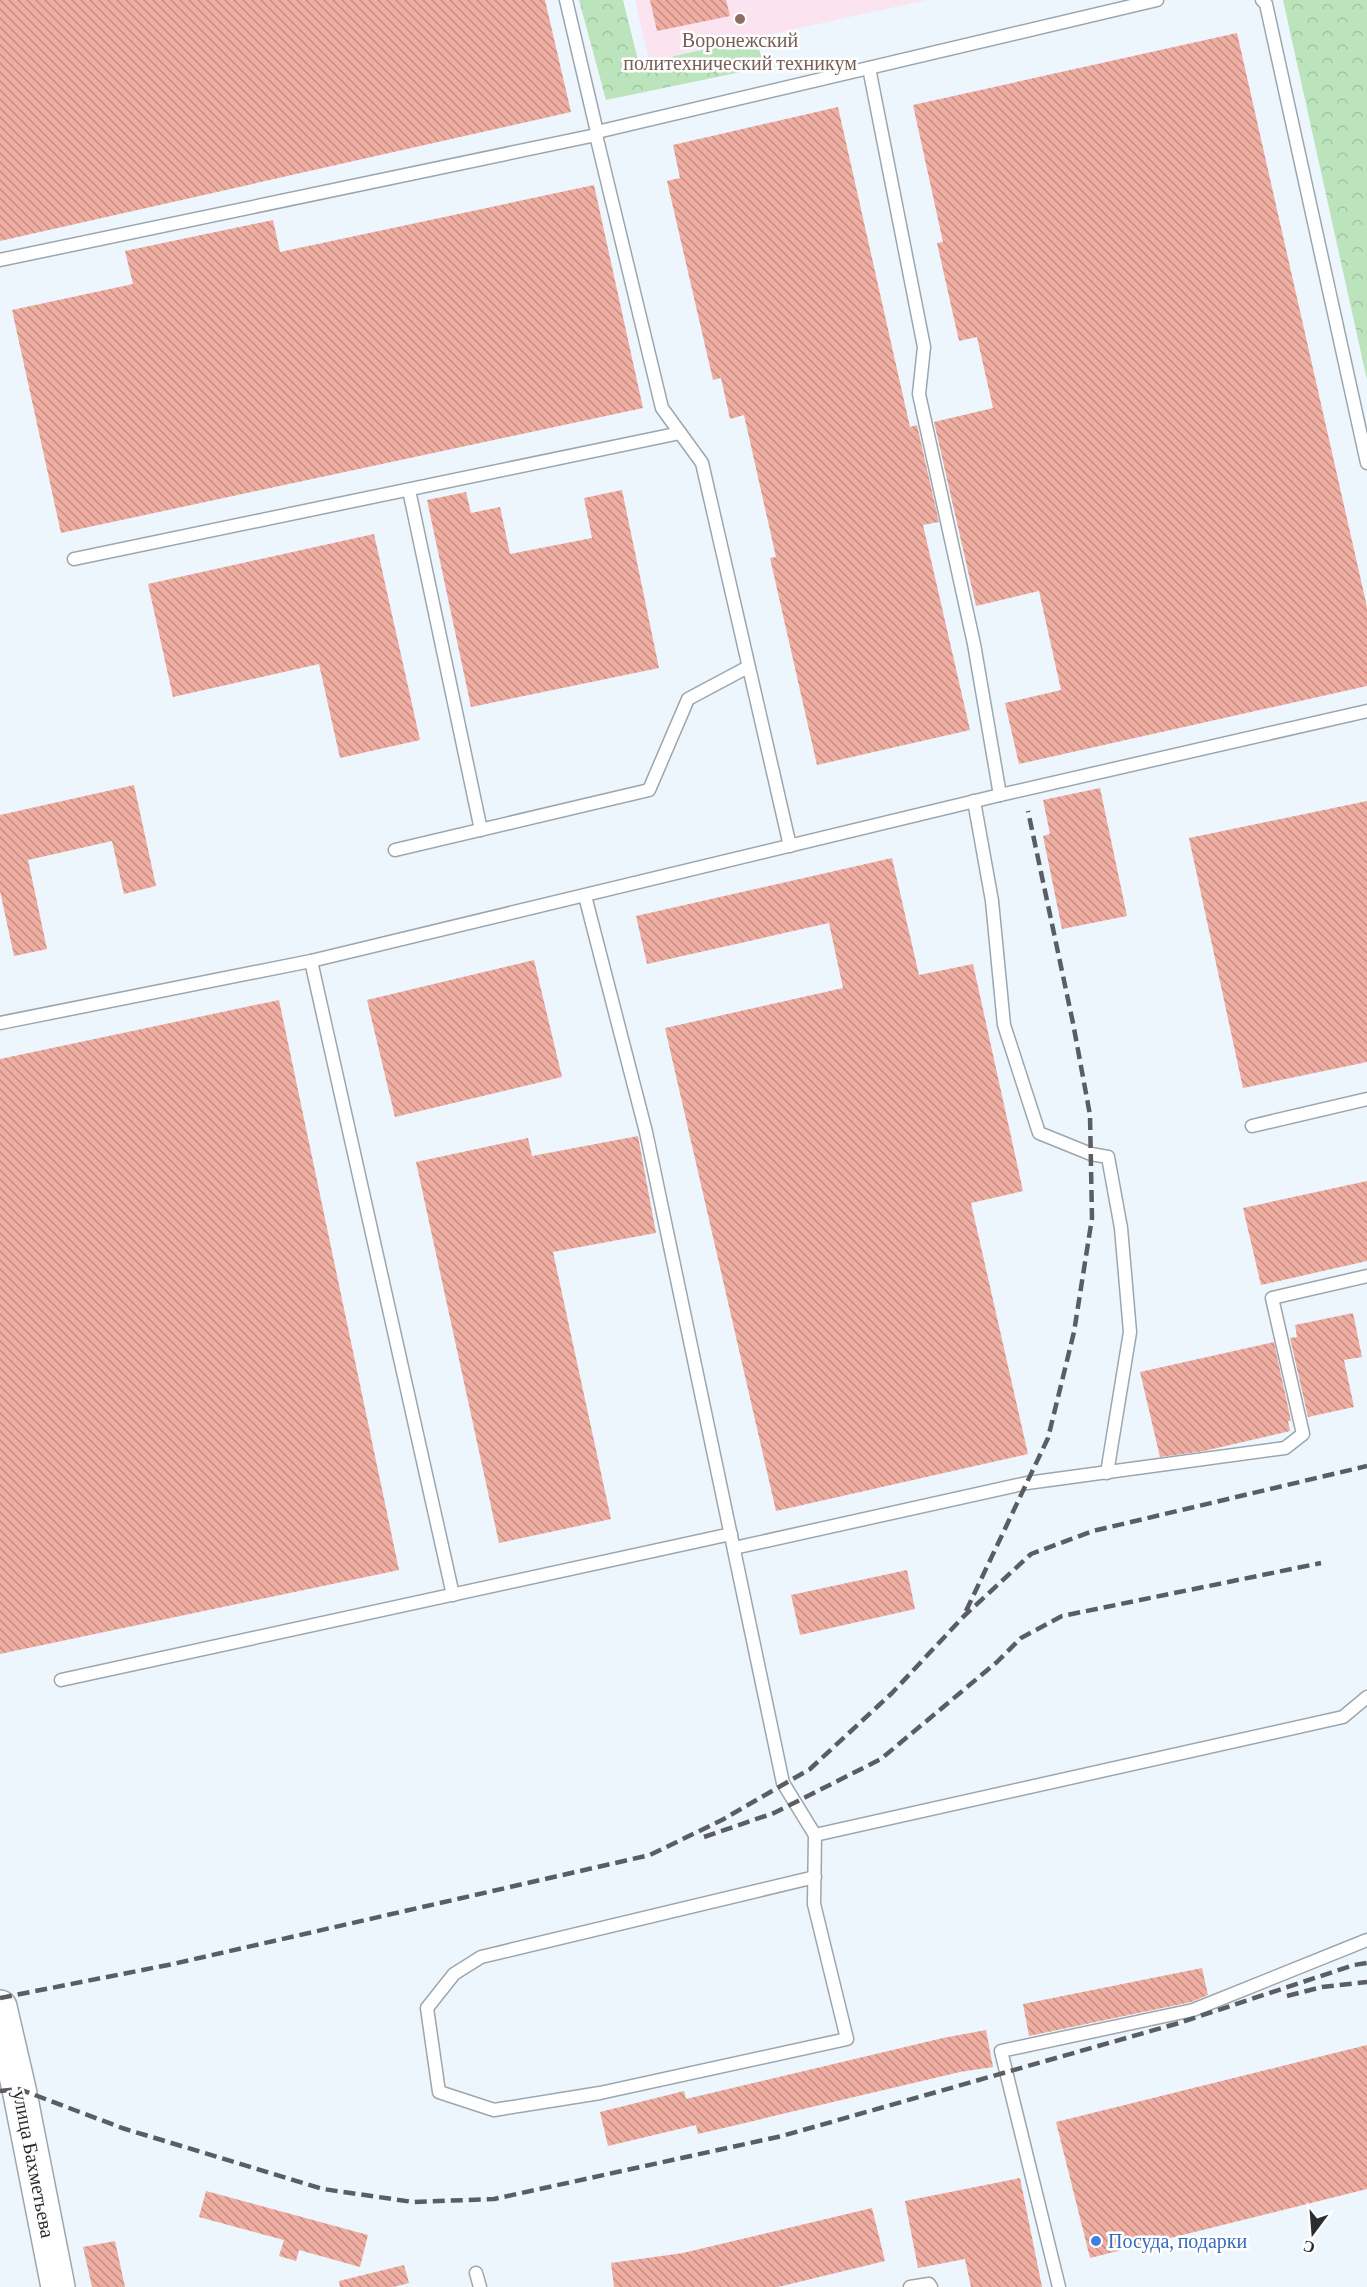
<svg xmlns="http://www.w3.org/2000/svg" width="1367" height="2287" font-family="'Crimson Pro',serif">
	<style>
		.education { fill: #fbe3f0 }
		.forest { fill: url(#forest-crowns) }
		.building { fill: url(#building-back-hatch) }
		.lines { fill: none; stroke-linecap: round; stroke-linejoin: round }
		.lane-casing { stroke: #9ea6ac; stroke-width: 15 }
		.secondary-casing { stroke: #9ea6ac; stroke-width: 36 }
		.lane { stroke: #fff; stroke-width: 12 }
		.secondary { stroke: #fff; stroke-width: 33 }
		.rail { stroke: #5a5e62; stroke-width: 4.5; stroke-dasharray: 12 6; stroke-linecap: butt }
		.education-dot { fill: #8d6e63; stroke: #fff; stroke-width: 2 }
		.shop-dot { fill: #3f7fe0; stroke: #fff; stroke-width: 2 }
		.labels { text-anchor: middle; stroke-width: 5; stroke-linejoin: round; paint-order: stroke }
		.education-label { font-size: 20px; fill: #785e54; stroke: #fff }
		.street-label { font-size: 20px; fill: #2b2e31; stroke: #fff }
		.shop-label { font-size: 20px; fill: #366cbe; stroke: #fff; text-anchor: start }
	</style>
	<defs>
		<pattern id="forest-crowns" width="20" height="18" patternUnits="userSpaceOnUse" patternTransform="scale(1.5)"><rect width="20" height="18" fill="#bce4bc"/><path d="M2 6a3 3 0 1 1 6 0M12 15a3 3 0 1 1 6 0" fill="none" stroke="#a2c4a2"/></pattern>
		<pattern id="building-back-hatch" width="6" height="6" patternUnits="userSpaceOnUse" patternTransform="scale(1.5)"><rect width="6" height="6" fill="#f0aea3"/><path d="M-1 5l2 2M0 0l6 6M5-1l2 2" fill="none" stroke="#c38e85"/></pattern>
	</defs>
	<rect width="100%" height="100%" fill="#eef6fd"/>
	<path class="education" d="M635 0H927L649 61Z"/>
	<g class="forest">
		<path d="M579 0H623L639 64 755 38 765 67 606 100Z"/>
		<path d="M1283 0H1367V380Z"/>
	</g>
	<g class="building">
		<path d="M0 0H545L571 112 0 241Z"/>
		<path d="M650 0H726L730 16 657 31Z"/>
		<path d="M1237 33 1367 607V686L1019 764 1005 703 1061 690 1039 591 976 606 934 422 993 408 977 337 959 341 937 243 943 242 913 105Z"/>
		<path d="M838 107 910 427 917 425 939 522 923 525 970 730 817 765 770 558 776 557 744 415 730 419 721 378 713 380 667 181 680 178 673 145Z"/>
		<path d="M594 185 643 408 61 533 12 310 133 284 125 251 273 220 280 252Z"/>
		<path d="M622 490 659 668 471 707 427 500 466 492 471 513 500 507 510 554 592 538 584 498Z"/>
		<path d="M374 534 420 740 340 758 319 664 173 697 148 584Z"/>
		<path d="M134 785 156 886 124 894 112 841 28 860 47 949 14 956 0 891V815Z"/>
		<path d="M1100 788 1127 916 1062 929 1043 836 1050 834 1043 800Z"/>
		<path d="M1367 801V1062L1243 1088 1189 838Z"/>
		<path d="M892 858 919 975 973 964 1023 1191 971 1203 1028 1454 776 1511 665 1028 843 988 829 923 647 964 636 916Z"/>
		<path d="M534 960 562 1077 395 1117 367 1000Z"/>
		<path d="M279 1000 399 1570 0 1654V1059Z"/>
		<path d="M638 1136 656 1233 553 1252 611 1519 499 1543 416 1162 528 1138 532 1156Z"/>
		<path d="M1367 1181V1261L1261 1285 1243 1208Z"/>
		<path d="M1353 1313 1362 1357 1344 1360 1354 1407 1308 1417 1290 1338 1297 1337 1295 1325Z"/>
		<path d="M1274 1342 1291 1421H1288L1290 1431 1204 1451 1160 1457 1140 1372Z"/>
		<path d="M907 1570 915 1609 800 1635 791 1595Z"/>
		<path d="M1202 1968 1208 1995 1191 2002 1029 2036 1023 2004Z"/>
		<path d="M986 2030 993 2067 960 2072 698 2134 696 2125 608 2146 600 2112 684 2091 686 2099 943 2038Z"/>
		<path d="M1367 2045V2189L1090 2258 1056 2122Z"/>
		<path d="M1020 2178 1042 2287H971L965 2259 918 2268 905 2201Z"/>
		<path d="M206 2191 368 2235 360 2267 299 2250 296 2261 279 2256 284 2240 199 2217Z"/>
		<path d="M872 2208 885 2261 778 2287H614L611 2263 683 2253Z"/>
		<path d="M115 2241 125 2287H92L83 2247Z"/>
		<path d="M404 2265 409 2283 394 2287H340L339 2281Z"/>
	</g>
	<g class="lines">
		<g class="lane-casing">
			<g id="lane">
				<path d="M566 0 597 132 596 135 662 408 702 463 790 846"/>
				<path d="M1262 0 1266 4 1367 463"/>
				<path d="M869 68 924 347 919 394 974 644 1000 795"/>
				<path d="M597 132 1157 0"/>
				<path d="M0 260 596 135"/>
				<path d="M409 490 481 830"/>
				<path d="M74 559 680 433"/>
				<path d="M974 801 992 901 1004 1025 1039 1133 1091 1154 1108 1157 1121 1228 1130 1332 1107 1473"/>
				<path d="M395 850 649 790 688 699 748 667"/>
				<path d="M585 896 646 1132 783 1783 815 1835 814 1904 847 2039 600 2093 494 2110 439 2092 427 2008 454 1974 481 1957 815 1877"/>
				<path d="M311 961 453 1595"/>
				<path d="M0 1023 311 961 1000 795 1367 711"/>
				<path d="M1252 1126 1367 1099"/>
				<path d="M734 1548 1027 1483 1285 1448 1303 1434 1272 1298 1367 1276"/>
				<path d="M61 1680 731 1534"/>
				<path d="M815 1835 1343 1717 1367 1697"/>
				<path d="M476 2273 480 2287"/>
				<path d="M910 2287 929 2284 931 2287"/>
				<path d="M1059 2287 1001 2051 1193 2010 1367 1940"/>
			</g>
		</g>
		<g class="secondary-casing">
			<path id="secondary" d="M0 2007 19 2089 58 2287"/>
		</g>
		<use href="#lane" class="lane"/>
		<use href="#secondary" class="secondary"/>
		<g class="rail">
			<path d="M966 1611 1048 1438 1074 1332 1092 1218 1090 1115 1073 1023 1028 811"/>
			<path d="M704 1837 774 1813 881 1759 997 1662 1021 1638 1062 1616 1321 1563"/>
			<path d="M1287 1996 1322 1987 1367 1982"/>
			<path d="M0 1998 173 1964 650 1855 722 1820 810 1769 892 1693 964 1616 1031 1554 1093 1531 1367 1466"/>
			<path d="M0 2091 19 2089 122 2128 323 2189 413 2202 494 2199 782 2136 1179 2023 1354 1965 1367 1963"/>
		</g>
	</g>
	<circle class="education-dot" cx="740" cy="19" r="6"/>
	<circle class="shop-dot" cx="1096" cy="2241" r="6"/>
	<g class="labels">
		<g class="education-label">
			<text x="740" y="47">Воронежский<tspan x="740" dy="23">политехнический техникум</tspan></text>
		</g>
		<g class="street-label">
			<text transform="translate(34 2164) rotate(79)" y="7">улица Бахметьева</text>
		</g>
		<g class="shop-label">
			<text x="1108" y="2248">Посуда, подарки</text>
		</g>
	</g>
	<g transform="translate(1313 2233) rotate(196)" stroke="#ffffff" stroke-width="4.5" paint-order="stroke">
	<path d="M0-4.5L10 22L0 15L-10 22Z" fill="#2b2e31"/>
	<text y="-9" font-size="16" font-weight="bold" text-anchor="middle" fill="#2b2e31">С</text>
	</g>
</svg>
